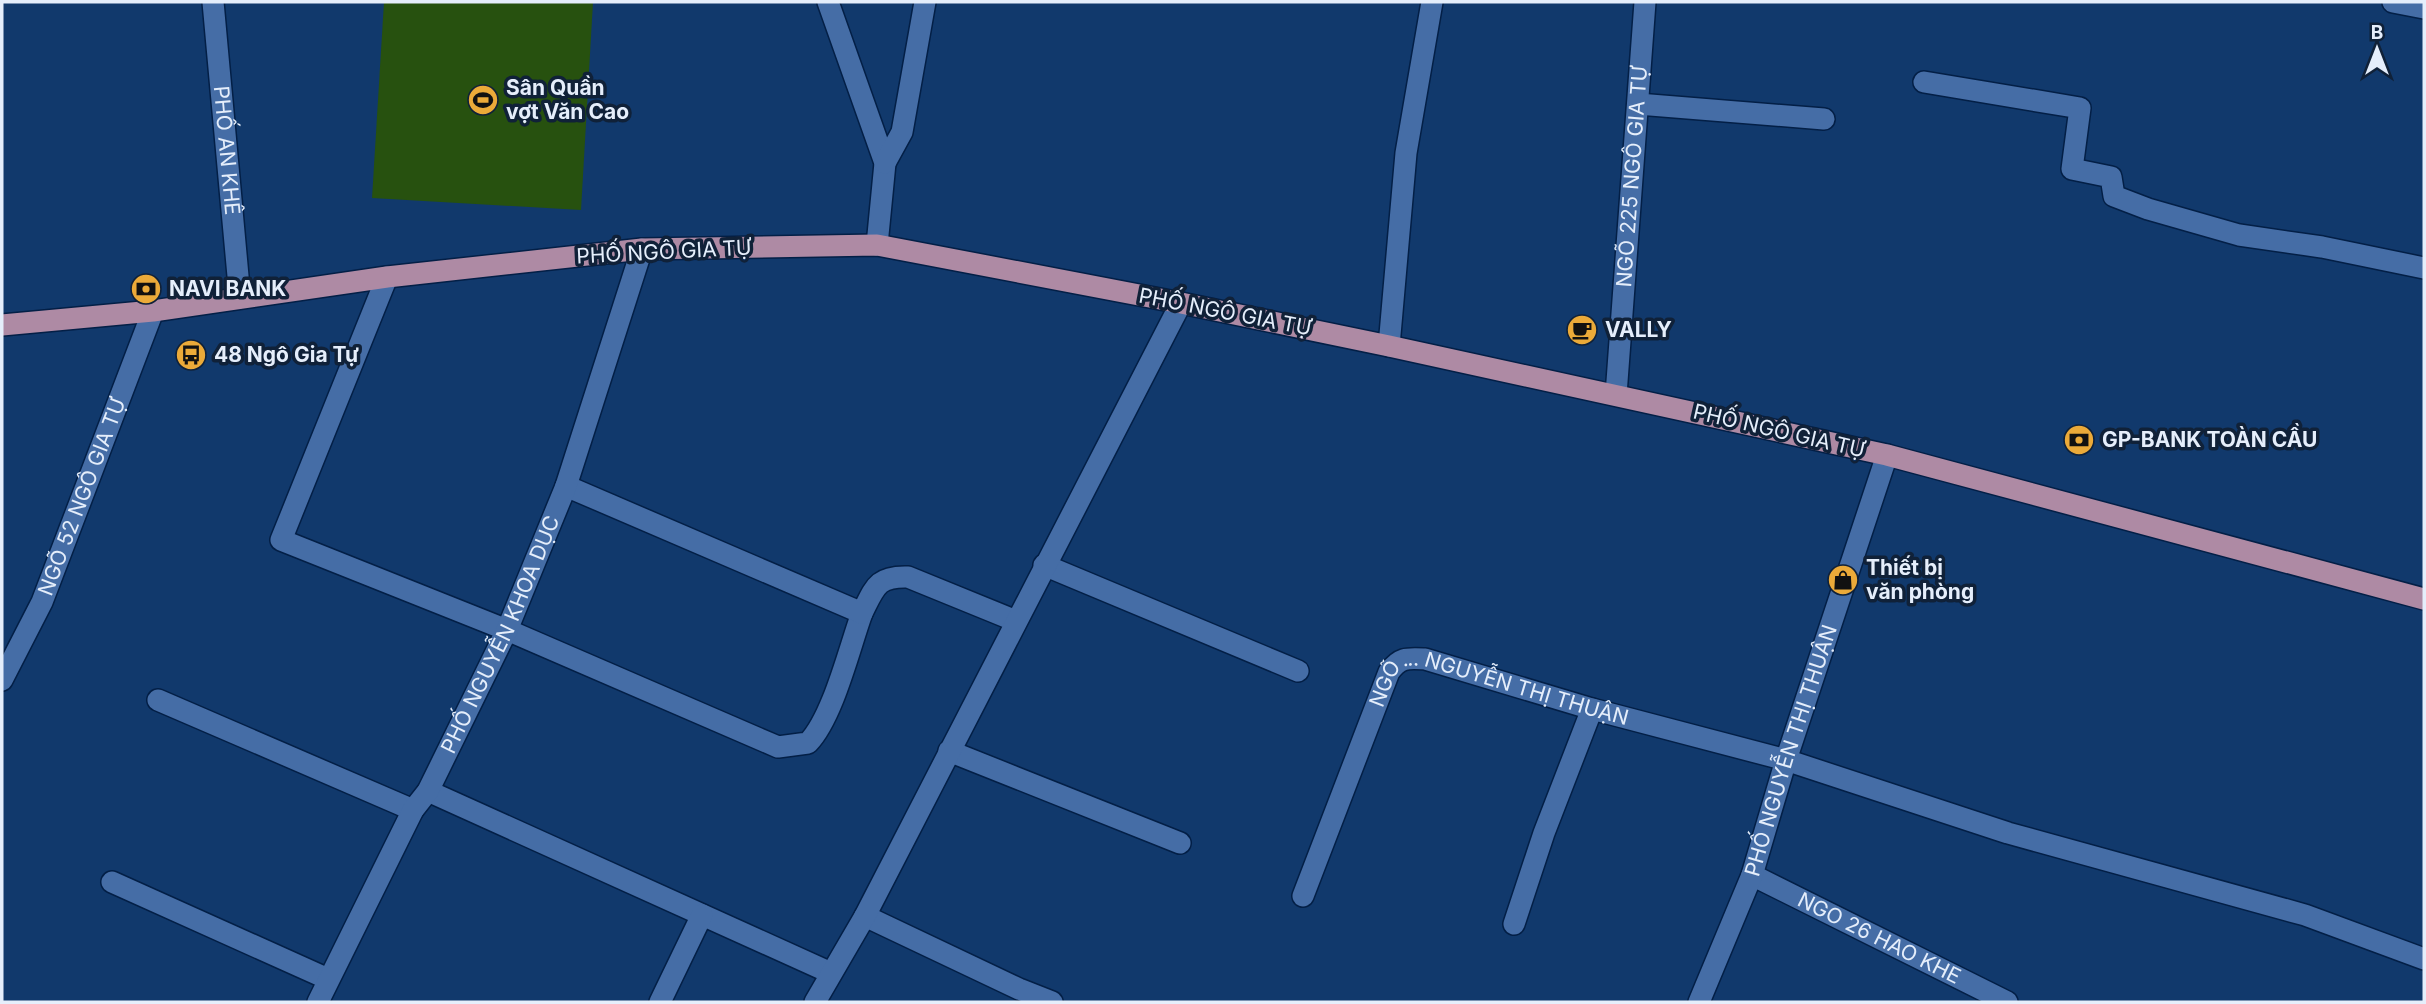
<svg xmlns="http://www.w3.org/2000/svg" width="2426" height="1004" font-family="Inter,sans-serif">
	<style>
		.green { fill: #27510f }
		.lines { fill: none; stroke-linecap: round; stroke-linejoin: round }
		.minor-casing { stroke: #031f46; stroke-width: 24 }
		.major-casing { stroke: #031f46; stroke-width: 24 }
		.minor { stroke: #456da6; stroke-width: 21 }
		.major { stroke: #ae8aa4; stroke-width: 21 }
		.labels { text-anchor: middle; stroke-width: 7; stroke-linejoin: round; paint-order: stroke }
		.poi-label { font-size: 21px; font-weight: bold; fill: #e5eefb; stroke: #102138; text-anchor: start }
		.street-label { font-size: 21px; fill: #e5eefb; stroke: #102138 }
	</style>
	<rect width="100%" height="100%" fill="#11396c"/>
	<path class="green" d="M384 2H593L581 210 372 198Z"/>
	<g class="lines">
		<g class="minor-casing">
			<g id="minor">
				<path id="s1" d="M213 2 240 298"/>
				<path d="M828 2 885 163 877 245"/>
				<path d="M2393 2 2424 8"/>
				<path d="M1924 82 2080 108 2072 169 2111 177 2114 196 2148 209 2239 235 2322 247 2424 268"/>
				<path d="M1638 104 1824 119"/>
				<path d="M885 163 902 132 925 2"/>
				<path d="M387 277 281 540 507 630 778 747 808 743C833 717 849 649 862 613"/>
				<path d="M1389 346 1406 153 1432 2"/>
				<path id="s2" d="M1616 395 1645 2"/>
				<path d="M566 486 862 613C875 587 877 576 908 577L1016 621"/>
				<path d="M1044 565 1298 671"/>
				<path id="s3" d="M2 680 42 602 153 311"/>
				<path d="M158 700 413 810"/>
				<path d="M949 751 1180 843"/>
				<path d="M428 791 831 973"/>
				<path id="s4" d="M1752 875 2007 1002"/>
				<path d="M112 882 328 979"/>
				<path id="s5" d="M1303 896 1389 672C1400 657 1407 658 1425 659L1592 709 1786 760 2008 833 2305 915 2424 959"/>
				<path d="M865 916 1019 989 1052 1002"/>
				<path d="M1514 924 1544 833 1592 709"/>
				<path id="s6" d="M318 1002 413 810 428 791 507 630 566 486 642 249"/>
				<path d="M660 1002 702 915"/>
				<path d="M815 1002 865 916 1181 303"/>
				<path id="s7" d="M1699 1002 1752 875 1786 760 1887 455"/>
			</g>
		</g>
		<g class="major-casing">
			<path id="major" d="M2 325 153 311 387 277 642 249 877 245 1181 303 1389 346 1887 455 2424 599"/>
		</g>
		<use href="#minor" class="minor"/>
		<use href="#major" class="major"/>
	</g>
	<defs>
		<g id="stadium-disc" transform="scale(1.575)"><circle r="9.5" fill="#ebaa39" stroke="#102138"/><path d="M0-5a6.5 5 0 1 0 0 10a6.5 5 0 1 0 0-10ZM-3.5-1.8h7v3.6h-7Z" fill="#111"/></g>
		<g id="bank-disc" transform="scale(1.575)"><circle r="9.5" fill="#ebaa39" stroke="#102138"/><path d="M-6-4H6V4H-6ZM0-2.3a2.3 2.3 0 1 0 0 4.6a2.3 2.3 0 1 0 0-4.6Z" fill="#111"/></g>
		<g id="cafe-disc" transform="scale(1.575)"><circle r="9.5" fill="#ebaa39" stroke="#102138"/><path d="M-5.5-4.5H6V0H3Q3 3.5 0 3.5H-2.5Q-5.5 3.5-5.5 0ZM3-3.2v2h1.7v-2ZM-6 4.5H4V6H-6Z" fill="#111"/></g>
		<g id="bus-disc" transform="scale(1.575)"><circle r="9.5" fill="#ebaa39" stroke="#102138"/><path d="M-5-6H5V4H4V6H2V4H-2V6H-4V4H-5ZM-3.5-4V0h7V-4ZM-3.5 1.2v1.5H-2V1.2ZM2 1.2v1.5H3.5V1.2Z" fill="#111"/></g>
		<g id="shop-disc" transform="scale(1.575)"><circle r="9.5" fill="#ebaa39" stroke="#102138"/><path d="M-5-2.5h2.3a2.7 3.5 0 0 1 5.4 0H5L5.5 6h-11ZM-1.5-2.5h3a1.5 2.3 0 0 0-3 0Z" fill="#111"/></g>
	</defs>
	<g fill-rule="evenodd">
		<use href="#stadium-disc" x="483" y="100"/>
		<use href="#bank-disc" x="146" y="289"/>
		<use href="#cafe-disc" x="1582" y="330"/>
		<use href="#bus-disc" x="191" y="355"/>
		<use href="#bank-disc" x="2079" y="440"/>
		<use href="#shop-disc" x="1843" y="580"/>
	</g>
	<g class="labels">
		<g class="poi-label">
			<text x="506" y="95">Sân Quần<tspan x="506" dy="24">vợt Văn Cao</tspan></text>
			<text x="169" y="296">NAVI BANK</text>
			<text x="1605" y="337">VALLY</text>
			<text x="214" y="362">48 Ngô Gia Tự</text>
			<text x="2102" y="447">GP-BANK TOÀN CẦU</text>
			<text x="1866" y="575">Thiết bị<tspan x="1866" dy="24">văn phòng</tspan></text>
		</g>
		<g class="street-label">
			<text dy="7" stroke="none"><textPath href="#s1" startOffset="149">PHỐ AN KHÊ</textPath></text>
			<text dy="7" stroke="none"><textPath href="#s2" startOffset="219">NGÕ 225 NGÔ GIA TỰ</textPath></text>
			<text transform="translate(664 252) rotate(-3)" y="7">PHỐ NGÔ GIA TỰ</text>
			<text transform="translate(1225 312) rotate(11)" y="7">PHỐ NGÔ GIA TỰ</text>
			<text transform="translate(1779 431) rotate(13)" y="7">PHỐ NGÔ GIA TỰ</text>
			<text dy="7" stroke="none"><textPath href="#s3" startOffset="200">NGÕ 52 NGÔ GIA TỰ</textPath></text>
			<text dy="7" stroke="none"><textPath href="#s6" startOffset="411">PHỐ NGUYỄN KHOA DỤC</textPath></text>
			<text dy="7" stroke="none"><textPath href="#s5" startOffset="348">NGÕ ... NGUYỄN THỊ THUẬN</textPath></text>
			<text dy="7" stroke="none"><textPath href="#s7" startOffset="268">PHỐ NGUYỄN THỊ THUẬN</textPath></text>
			<text dy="7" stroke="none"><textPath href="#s4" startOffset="142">NGO 26 HAO KHE</textPath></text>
		</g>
	</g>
	<rect width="2426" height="1004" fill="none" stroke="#e5eefb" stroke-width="7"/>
	<g transform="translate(2377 49)" stroke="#102138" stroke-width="5" paint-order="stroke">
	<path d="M0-5L12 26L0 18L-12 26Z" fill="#e5eefb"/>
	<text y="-10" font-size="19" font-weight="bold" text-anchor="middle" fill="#e5eefb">B</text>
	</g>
</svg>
